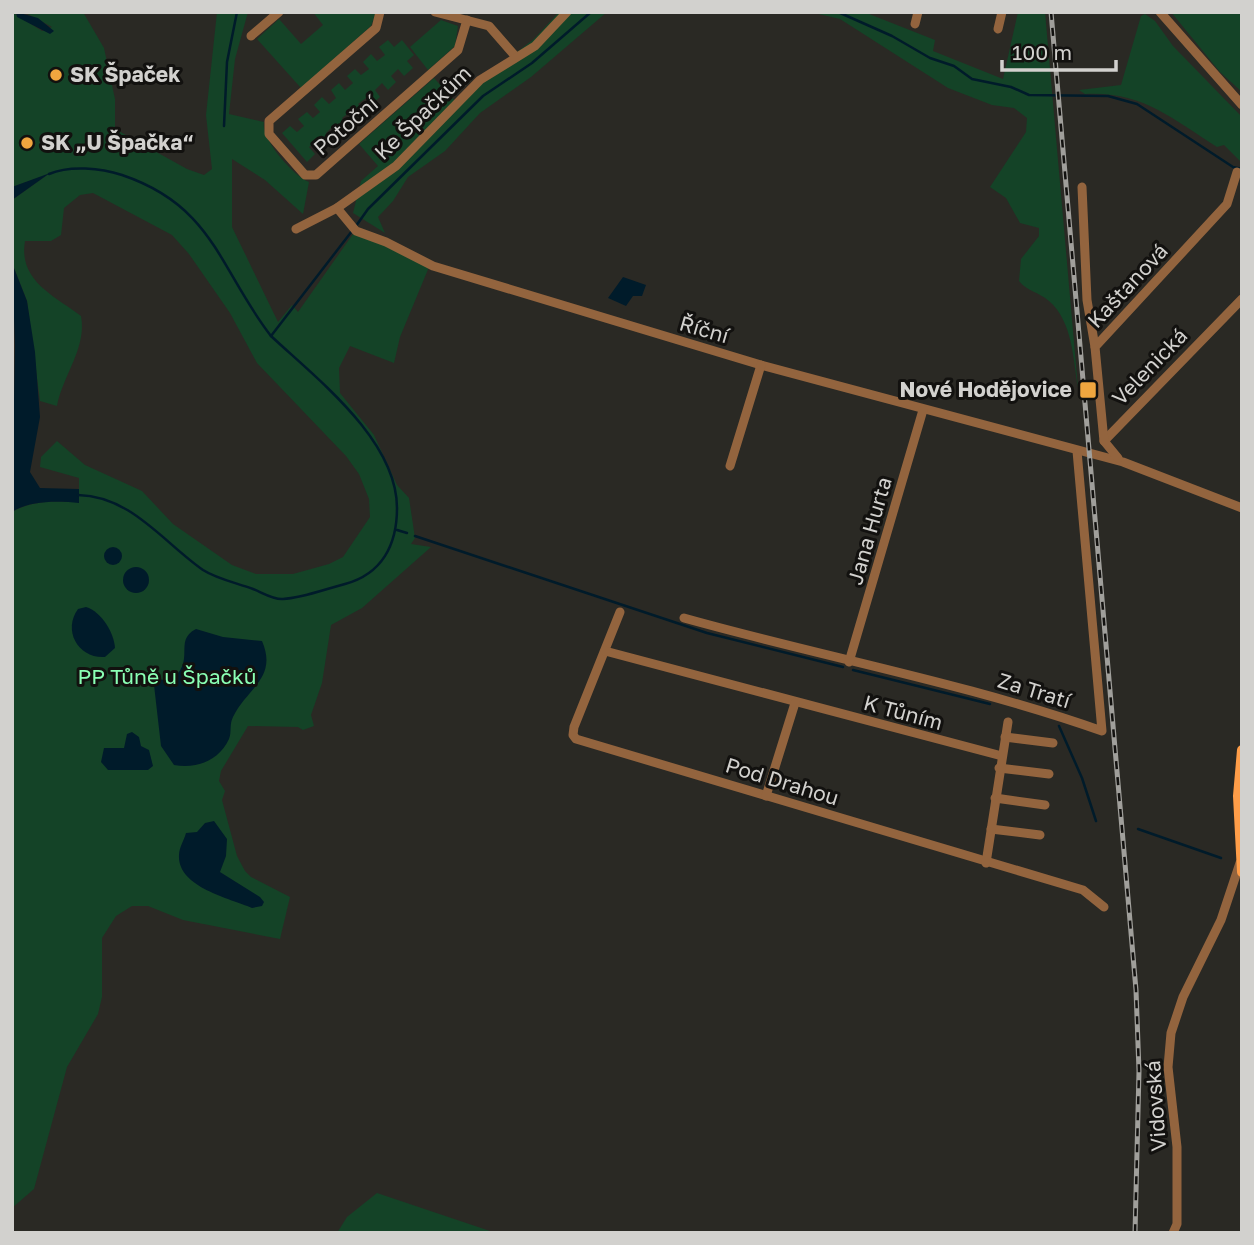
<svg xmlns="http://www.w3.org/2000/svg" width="1254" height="1245" font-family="'Golos Text',sans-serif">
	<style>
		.green { fill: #144327 }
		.water { fill: #001b2a }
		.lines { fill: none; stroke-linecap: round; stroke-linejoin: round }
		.stream { stroke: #001b2a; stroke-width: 2.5 }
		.minor { stroke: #93643e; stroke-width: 9 }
		.major { stroke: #ff9d48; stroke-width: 10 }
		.rail-casing { stroke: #a09f9b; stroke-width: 5 }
		.rail { stroke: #12110f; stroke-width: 2.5; stroke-dasharray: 8; stroke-linecap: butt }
		.poi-dot { fill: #f0a63f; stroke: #12110f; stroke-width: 2.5 }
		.labels { text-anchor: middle; stroke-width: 6; stroke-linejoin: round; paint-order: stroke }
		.poi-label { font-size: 21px; font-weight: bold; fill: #d2d1ce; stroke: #12110f; text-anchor: start }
		.street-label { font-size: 21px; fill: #d2d1ce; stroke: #12110f }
		.park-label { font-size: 21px; fill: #8affb4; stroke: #12110f }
	</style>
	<rect width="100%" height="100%" fill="#2a2924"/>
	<g class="green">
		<path d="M12 12 42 31 52 27 24 12H83L104 48 115 99V129L187 169 204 175 212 169 206 115 217 12H248L235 59 229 114 264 122C260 138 294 177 309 182L303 214 265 180 232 159V227L278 322 292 305 298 312 353 234 389 247 429 267 400 337 394 363 350 346 339 368 340 393 374 435 397 485 409 498 415 538 411 544 431 547 362 608 331 625 322 683 311 715 314 726 303 730 298 727 248 726 221 771 219 781 225 791 222 800 237 856 245 871 251 877 290 897 280 939 183 920 148 906H132L116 916 102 938V997L98 1014 67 1067 34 1189 12 1208V512C31 500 58 501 79 502V478L40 467 41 457 57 441 85 465 142 491 173 524 232 565 256 574H293L329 564 343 557 370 517 369 499 359 474 346 456 257 363 230 313 189 254 172 235 93 193 80 195 64 208 61 235 51 241H25C18 281 55 296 81 316 87 348 63 375 57 406L40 401 27 301 12 263V200L47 175 12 187Z"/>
		<path d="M313 12H376L371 26 301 88 257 39 279 19 301 44 323 25Z"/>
		<path d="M559 12H607L531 77 480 113 445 151 408 177 393 201 378 217 385 233 353 213 361 181 378 166 359 144 434 78 454 100 534 39Z"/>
		<path d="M810 12H864L935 40 933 51 1003 79 1018 12H1045L1078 388C1073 359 1073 322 1049 301 1039 292 1028 292 1019 281L1021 259 1039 236V228L1020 223 1006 198 990 187 1026 132 1027 118 1014 108 992 105 948 88 840 19Z"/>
		<path d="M1171 12H1242V92L1220 72Z"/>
		<path d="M1145 14 1155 21 1173 46 1242 117V163L1224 145 1217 147C1171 118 1142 91 1085 94L1079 90 1121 85 1141 16Z"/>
		<path d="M441 20 458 26 455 46 428 70 410 47Z"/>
		<path d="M388 40 394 47 402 40 414 55 407 61 413 68 404 76 398 69 391 76 396 82 388 90 382 83 375 90 380 97 372 104 366 98 358 104 364 111 356 119 350 112 342 118 348 126 339 133 333 126 326 133 332 140 323 147 317 141 309 147 315 154 307 162 282 133 290 126 297 132 304 126 298 119 307 112 313 118 320 112 314 105 322 97 329 104 336 98 331 90 339 83 345 90 353 83 347 76 355 69 361 75 369 69 363 62 371 54 377 61 385 55 379 47Z"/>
		<path d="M377 1193 490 1231 491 1233H337L347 1217Z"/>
	</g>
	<g class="water">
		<path d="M16 12 38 18 54 31 50 34 17 17Z"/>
		<path d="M50 173 12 200V187Z"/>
		<path d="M12 263 27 301 35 352 40 417 30 472 40 488 79 489V503C58 501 31 500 12 512L15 345Z"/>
		<path d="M623 277 646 285 642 296H633L626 306 608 298Z"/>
		<circle cx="113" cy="556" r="9"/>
		<circle cx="136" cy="580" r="13"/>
		<path d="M86 607C102 612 114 633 115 648L105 657C79 659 62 631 78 609Z"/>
		<path d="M196 629 223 637 262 641C278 678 247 688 233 717 229 725 232 732 229 739 219 761 196 769 174 765L161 746 154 685 159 679 169 681C198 662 172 641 196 629Z"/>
		<path d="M132 732 139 737 141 746 149 750 153 766 148 770H108L101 762 104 748H124L127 734Z"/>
		<path d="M214 821 227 839 226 856 220 872 260 897 264 902 262 906 252 908C229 898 177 887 179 855 179 848 184 840 186 833L197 832 205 823Z"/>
	</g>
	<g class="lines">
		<g class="stream">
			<path d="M838 12 892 36 930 58 954 66 972 79 1011 87 1029 95 1108 96 1137 104 1233 167 1242 169"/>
			<path d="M224 126 227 62 237 12"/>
			<path d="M49 174C70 165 101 168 122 175 214 206 219 269 271 336L352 231"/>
			<path d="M356 226 368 209 483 96 532 63 591 12"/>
			<path d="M78 495C131 496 163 542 203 570 217 579 237 583 253 589 261 592 274 600 283 599 303 598 325 589 345 584 382 574 397 545 397 508 397 440 317 379 271 336"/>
			<path d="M397 530 407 533"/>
			<path d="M415 536 707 633 843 667"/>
			<path d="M853 670 990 704"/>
			<path d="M1059 726 1082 778 1096 821"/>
			<path d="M1138 829 1221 858"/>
		</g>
		<g class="minor">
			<path d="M380 12 376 28 269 121V134L305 175H316L458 50 467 20"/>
			<path d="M435 12 489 26 516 57"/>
			<path d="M1160 12 1242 105"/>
			<path d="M915 24 918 12"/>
			<path d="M998 29 1002 12"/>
			<path d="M251 36 279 12"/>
			<path d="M1082 187 1087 300 1095 347"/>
			<path d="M337 208 356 231 386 242 433 266 761 365 1123 462 1242 508"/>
			<path d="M296 229 337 208 396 166 480 80 535 46 567 12"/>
			<path d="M1104 441 1242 299"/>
			<path d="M1118 458 1104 441 1095 347 1227 204 1237 172"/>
			<path d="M730 466 761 365"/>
			<path d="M620 612 574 727 573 735 576 739 1083 890 1104 907"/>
			<path d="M684 618C823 657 966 683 1102 731L1077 451"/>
			<path d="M605 651 1002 756"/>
			<path d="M849 662 923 410"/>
			<path d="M1005 737 1053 743"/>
			<path d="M999 768 1049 774"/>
			<path d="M766 796 795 703"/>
			<path d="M995 798 1045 805"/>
			<path d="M991 829 1040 835"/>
			<path d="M986 863 1008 722"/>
			<path d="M1173 1233 1177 1224V1147L1168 1067 1171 1033 1183 997 1221 920 1240 863"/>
		</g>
		<path class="major" d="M1242 750 1238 796 1242 872"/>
		<g class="rail-casing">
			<path id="rail" d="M1051 12 1136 990 1139 1071 1135 1233"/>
		</g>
		<use href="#rail" class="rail"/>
	</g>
	<g class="poi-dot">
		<circle cx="56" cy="75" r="7"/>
		<circle cx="27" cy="143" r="7"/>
		<rect x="1079" y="381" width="18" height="18" rx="3.5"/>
	</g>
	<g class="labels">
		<g class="poi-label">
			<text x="70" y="82">SK Špaček</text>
			<text x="41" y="150">SK „U Špačka“</text>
			<text x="1072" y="397" text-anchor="end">Nové Hodějovice</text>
		</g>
		<g class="street-label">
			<text transform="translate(423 113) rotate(-44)" y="7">Ke Špačkům</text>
			<text transform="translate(346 126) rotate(-41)" y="7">Potoční</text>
			<text transform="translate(1128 286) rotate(-47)" y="7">Kaštanová</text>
			<text transform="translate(704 330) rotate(16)" y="7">Říční</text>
			<text transform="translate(1150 367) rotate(-46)" y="7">Velenická</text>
			<text transform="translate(870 531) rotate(-74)" y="7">Jana Hurta</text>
			<text transform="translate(1034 691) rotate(17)" y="7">Za Tratí</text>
			<text transform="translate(903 713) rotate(15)" y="7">K Tůním</text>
			<text transform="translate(782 782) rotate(17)" y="7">Pod Drahou</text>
			<text transform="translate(1156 1106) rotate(-94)" y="7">Vidovská</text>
		</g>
		<g class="park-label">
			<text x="167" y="684">PP Tůně u Špačků</text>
		</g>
	</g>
	<rect width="1254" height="1245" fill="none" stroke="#d2d1ce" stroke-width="28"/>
	<path d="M1002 60v10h114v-10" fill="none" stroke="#d2d1ce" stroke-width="3.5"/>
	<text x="1012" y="60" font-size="21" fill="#d2d1ce" stroke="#12110f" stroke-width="5" paint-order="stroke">100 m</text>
</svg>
